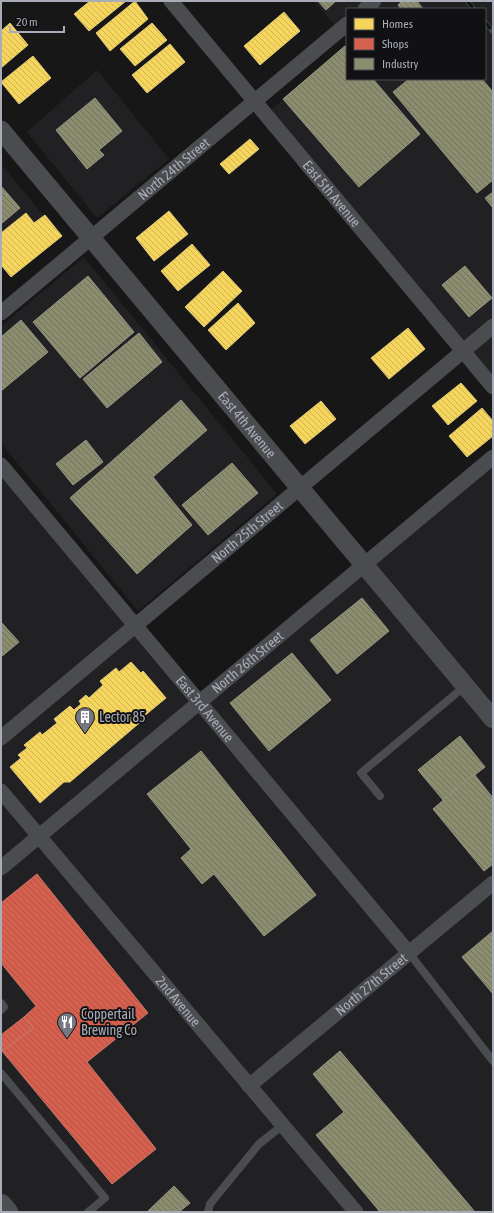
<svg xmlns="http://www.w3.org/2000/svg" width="494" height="1213" font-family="'Asap Condensed',sans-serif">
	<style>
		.built { fill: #212123 }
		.homes { fill: url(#homes-back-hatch); stroke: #dfc978 }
		.shops { fill: url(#shops-back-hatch); stroke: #c8776d }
		.industry { fill: url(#industry-back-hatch); stroke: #949684 }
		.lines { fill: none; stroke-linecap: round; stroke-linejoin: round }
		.service { stroke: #4b4c50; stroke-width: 8 }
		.minor { stroke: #4b4c50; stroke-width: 15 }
		.tertiary { stroke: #4b4c50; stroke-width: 19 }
		.primary { stroke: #4d4f52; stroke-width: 22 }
		.rail-casing { stroke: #4b4c4f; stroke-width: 4.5 }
		.rail { stroke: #111113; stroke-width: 3; stroke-dasharray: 9; stroke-linecap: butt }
		.labels { text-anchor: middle; stroke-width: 4; stroke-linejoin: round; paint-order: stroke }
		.street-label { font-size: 14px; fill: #a8adb8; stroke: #111113 }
		.poi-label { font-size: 14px; fill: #a8adb8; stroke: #111113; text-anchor: start }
	</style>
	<defs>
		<pattern id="homes-back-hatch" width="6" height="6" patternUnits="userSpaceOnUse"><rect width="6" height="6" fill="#f6d55c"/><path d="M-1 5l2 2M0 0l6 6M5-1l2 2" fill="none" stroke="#cfb555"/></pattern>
		<pattern id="shops-back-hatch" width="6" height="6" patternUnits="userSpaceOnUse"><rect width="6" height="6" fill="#d6604d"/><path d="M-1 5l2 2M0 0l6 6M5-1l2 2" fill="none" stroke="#ad5548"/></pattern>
		<pattern id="industry-back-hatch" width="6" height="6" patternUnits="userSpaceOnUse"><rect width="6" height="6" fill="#8c8c6e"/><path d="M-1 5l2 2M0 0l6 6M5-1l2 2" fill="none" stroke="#71725e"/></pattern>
	</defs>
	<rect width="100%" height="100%" fill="#171717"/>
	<g class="built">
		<path d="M314 1H493V382L270 111 347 43V79H485V9H347V39Z"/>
		<path d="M97 70 169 159 97 218 27 132Z"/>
		<path d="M1 164 44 216 1 251Z"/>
		<path d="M84 257 277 494 138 611 1 443V326Z"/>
		<path d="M493 452V1212H1V475L190 704Z"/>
	</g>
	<g class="homes">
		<path d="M90 1H126L89 31 74 14Z"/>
		<path d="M135 1 148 19 110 51 96 33Z"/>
		<path d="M284 12 300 31 260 65 244 46Z"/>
		<path d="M10 23 28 45 1 68V31Z"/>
		<path d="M152 23 167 40 135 66 120 49Z"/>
		<path d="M170 44 185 62 147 93 132 75Z"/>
		<path d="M33 56 51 78 19 104 1 82Z"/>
		<path d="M250 139 259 149 229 174 220 164Z"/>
		<path d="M169 211 188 234 154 261 136 238Z"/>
		<path d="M26 213 34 223 45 215 62 236 11 277 1 265V233Z"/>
		<path d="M192 244 210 265 178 291 161 271Z"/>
		<path d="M223 271 242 291 204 327 185 307Z"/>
		<path d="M238 303 255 323 226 350 208 330Z"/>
		<path d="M408 328 425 349 389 379 371 358Z"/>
		<path d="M461 383 477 401 448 425 432 406Z"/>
		<path d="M321 401 336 419 305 444 290 426Z"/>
		<path d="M482 408 493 421V436L467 457 449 436Z"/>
		<path d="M131 662 141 673 143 671 166 698 143 717 144 719 70 782H64L40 803 10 767 21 758 18 755 27 748 24 745 40 732 42 735 57 723 54 719 70 706 74 710 81 704 79 701 86 695 89 698 103 685 100 681 116 668 119 672Z"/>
	</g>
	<g class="shops">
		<path d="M37 874 148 1013 87 1062 156 1149 112 1184 2 1051 33 1028 24 1017 36 1006 1 963V903Z"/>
		<path d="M24 1017 33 1028 2 1051 1 1035Z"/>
	</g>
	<g class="industry">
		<path d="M318 1H336L326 10Z"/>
		<path d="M402 1H417L423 9H401L398 5Z"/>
		<path d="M345 46 347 49V79H373L420 134 359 187 283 99Z"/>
		<path d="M409 79H482L493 92V180L477 193 393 92Z"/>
		<path d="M95 98 122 131 99 150 104 155 87 169 56 130Z"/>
		<path d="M1 186 20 208 1 224Z"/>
		<path d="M493 192V208L485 198Z"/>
		<path d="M465 266 492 298 469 317 442 285Z"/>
		<path d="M88 276 134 332 80 378 33 322Z"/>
		<path d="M21 320 48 352 1 391V337Z"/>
		<path d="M139 333 162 362 107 408 83 379Z"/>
		<path d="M181 400 207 430 153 477 192 525 137 574 70 498Z"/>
		<path d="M86 440 103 462 73 485 56 464Z"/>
		<path d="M232 463 258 493 208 535 182 505Z"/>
		<path d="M362 598 389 631 337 674 310 640Z"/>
		<path d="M1 622 19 642 1 657Z"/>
		<path d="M292 653 331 700 269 751 230 703Z"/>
		<path d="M460 736 485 767 443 800 418 770Z"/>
		<path d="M201 751 316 895 264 936 214 874 202 884 181 858 191 849 147 794Z"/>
		<path d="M474 774 493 798V864L484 871 433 809Z"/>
		<path d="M493 931V994L462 957Z"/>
		<path d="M340 1051 475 1212H380L316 1135 344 1112 313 1074Z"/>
		<path d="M174 1186 190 1203 179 1212H149L148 1211Z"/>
	</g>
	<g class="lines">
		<g class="service">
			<path d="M380 796 361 773 465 686"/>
			<path d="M409 953 493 1061"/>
			<path d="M1 1003 4 1007 1 1010"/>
			<path d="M1 1073 105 1198 88 1212"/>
			<path d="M208 1212 210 1204 259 1144 283 1125"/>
		</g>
		<g class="minor">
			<path id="s1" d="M171 1 493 387"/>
			<path d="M365 9 374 1"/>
			<path id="s2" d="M1 313 347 24"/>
			<path id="s3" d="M1 465 409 953"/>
			<path id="s4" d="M1 738 493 326"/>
			<path id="s5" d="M1 791 356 1212"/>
			<path id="s6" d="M1 868 493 457"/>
			<path id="s7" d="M249 1086 493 883"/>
		</g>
		<path class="tertiary" id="s8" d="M1 130 493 719"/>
		<path class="primary" d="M1 1205 7 1212"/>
		<g class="rail-casing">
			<g id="rail">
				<path d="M467 1 474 9"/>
				<path d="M485 22 493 32"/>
			</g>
		</g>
		<use href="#rail" class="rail"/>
	</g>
	<defs>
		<g id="building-pin" transform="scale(1)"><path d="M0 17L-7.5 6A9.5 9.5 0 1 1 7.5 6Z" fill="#757880" stroke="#111113"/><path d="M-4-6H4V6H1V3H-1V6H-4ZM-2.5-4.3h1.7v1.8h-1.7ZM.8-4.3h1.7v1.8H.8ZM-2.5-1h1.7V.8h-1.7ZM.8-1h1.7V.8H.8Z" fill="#fff"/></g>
		<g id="restaurant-pin" transform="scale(1)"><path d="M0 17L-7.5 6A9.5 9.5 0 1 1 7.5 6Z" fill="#757880" stroke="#111113"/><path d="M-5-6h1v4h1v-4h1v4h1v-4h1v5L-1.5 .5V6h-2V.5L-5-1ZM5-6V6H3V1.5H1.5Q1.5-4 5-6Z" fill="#fff"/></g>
	</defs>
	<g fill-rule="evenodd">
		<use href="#building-pin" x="85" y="717"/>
		<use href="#restaurant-pin" x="67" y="1022"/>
	</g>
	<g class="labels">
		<g class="street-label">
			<text dy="5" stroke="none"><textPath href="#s2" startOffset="225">North 24th Street</textPath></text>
			<text dy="5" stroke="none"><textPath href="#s1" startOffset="251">East 5th Avenue</textPath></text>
			<text dy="5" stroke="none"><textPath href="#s8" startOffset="384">East 4th Avenue</textPath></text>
			<text dy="5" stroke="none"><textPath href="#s4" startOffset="321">North 25th Street</textPath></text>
			<text dy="5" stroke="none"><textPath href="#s6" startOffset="321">North 26th Street</textPath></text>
			<text dy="5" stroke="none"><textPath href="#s3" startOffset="318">East 3rd Avenue</textPath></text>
			<text dy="5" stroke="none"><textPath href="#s7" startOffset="159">North 27th Street</textPath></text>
			<text dy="5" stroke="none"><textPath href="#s5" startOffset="275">2nd Avenue</textPath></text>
		</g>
		<g class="poi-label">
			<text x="99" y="722">Lector 85</text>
			<text x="81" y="1019">Coppertail<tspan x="81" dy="16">Brewing Co</tspan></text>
		</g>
	</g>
	<rect width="494" height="1213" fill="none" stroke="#a8adb8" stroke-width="4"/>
	<rect x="346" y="8" width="140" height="72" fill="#111113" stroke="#4d4f55"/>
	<rect x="354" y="18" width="20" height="12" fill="#f6d55c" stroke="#4d4f55"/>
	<text x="382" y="28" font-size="12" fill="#a8adb8">Homes</text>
	<rect x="354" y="38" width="20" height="12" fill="#d6604d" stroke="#4d4f55"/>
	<text x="382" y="48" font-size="12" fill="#a8adb8">Shops</text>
	<rect x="354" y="58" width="20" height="12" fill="#8c8c6e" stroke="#4d4f55"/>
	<text x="382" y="68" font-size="12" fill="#a8adb8">Industry</text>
	<path d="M10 26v6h54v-6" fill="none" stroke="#a8adb8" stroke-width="2"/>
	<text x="16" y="26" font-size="12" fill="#a8adb8" stroke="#111113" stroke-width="3" paint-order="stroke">20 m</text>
</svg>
